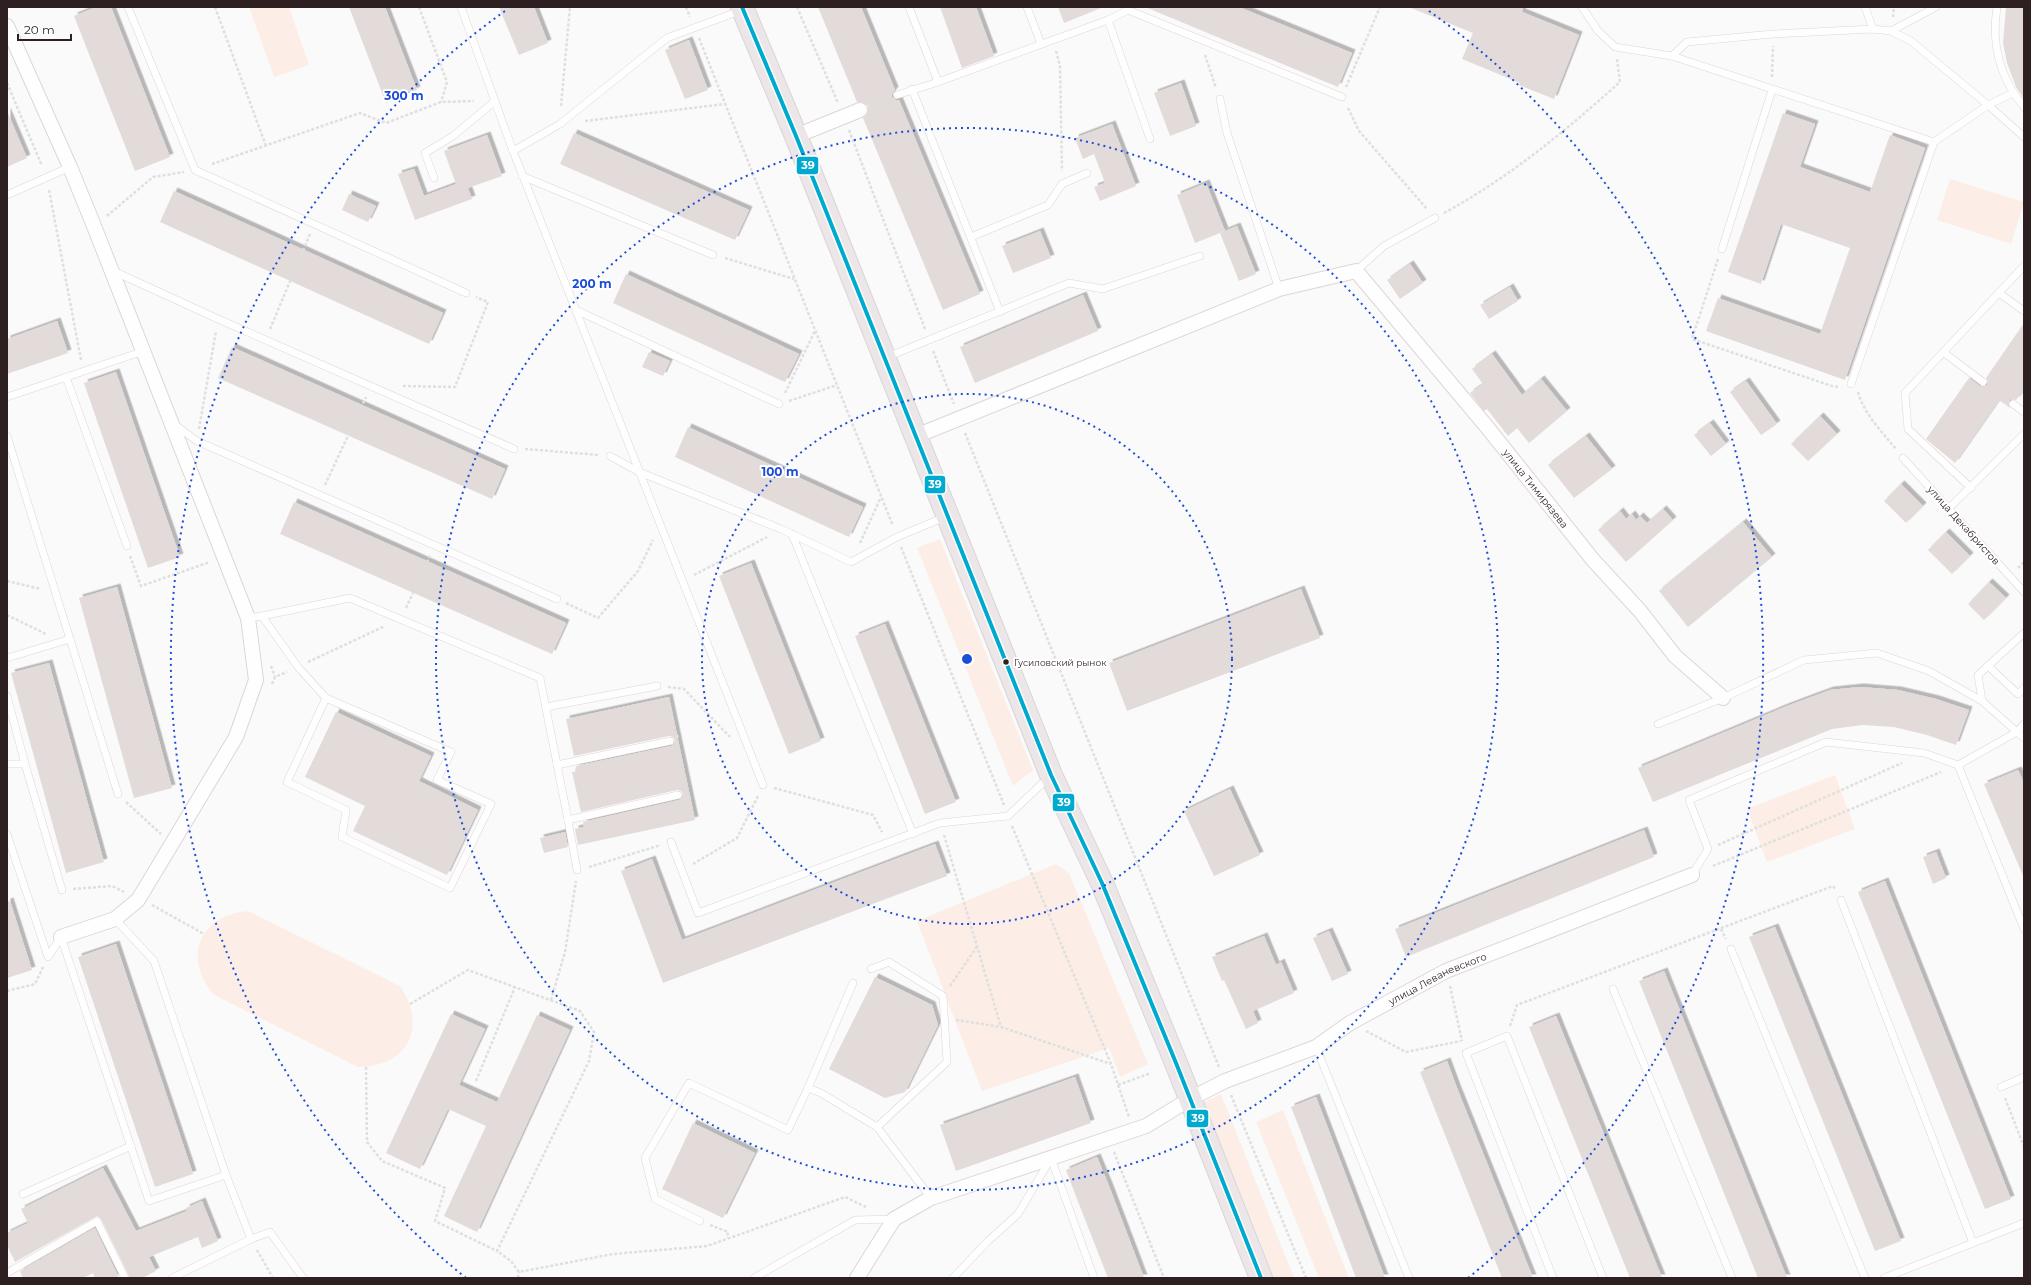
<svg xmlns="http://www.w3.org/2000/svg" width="2031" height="1285" font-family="Montserrat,sans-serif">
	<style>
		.green { fill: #fceee6 }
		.building { fill: #e2dbd9; filter: url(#shadow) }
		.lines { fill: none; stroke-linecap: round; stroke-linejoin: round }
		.lane-casing { stroke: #dfd5d6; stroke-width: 8 }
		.street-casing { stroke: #dfd5d6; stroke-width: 16 }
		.primary-casing { stroke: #d8d5d5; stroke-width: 24 }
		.path { stroke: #dfdfdf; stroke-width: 2.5; stroke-dasharray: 3 2; stroke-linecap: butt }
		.lane { stroke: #fefefe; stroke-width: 7 }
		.street { stroke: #fefefe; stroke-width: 14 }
		.primary { stroke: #ece6e8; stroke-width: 22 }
		.bus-1-casing { stroke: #fff; stroke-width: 7 }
		.bus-1 { stroke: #00a9ce; stroke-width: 4 }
		.ring { fill: none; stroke: #1d4ed8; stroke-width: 2; stroke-dasharray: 2 4 }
		.bus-dot { fill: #2e1f20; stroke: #fff; stroke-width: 1.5 }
		.labels { text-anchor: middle; stroke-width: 4; stroke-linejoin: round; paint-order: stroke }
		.bus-label { font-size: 9px; fill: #2e1f20; stroke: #fff; text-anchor: start }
		.street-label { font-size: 10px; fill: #2e1f20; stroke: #fff }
		.centre { fill: #1d4ed8; stroke: #fff; stroke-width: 2 }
		.ring-label { font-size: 12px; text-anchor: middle; font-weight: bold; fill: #1d4ed8; stroke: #fff; stroke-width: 4; stroke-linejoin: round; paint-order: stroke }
		.line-badge { stroke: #fff; stroke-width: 1.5 }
		.badge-label { font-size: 11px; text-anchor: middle; font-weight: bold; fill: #fff }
	</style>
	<defs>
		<filter id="shadow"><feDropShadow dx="3.5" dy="-3.5" stdDeviation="0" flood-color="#0004"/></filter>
	</defs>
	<rect width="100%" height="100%" fill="#fafafa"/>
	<g class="green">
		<path d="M249 7H289L309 65 274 77Z"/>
		<path d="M1950 179 2024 202 2011 244 1937 220Z"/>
		<path d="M940 539 1033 770 1013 786 917 548Z"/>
		<path d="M1835 775 1855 829 1767 862 1747 809Z"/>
		<path d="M1056 864 1069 873 1148 1064 1120 1077 1109 1048 982 1091 917 921Z"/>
		<path d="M248 911 400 986C428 1026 408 1067 358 1067L214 995C182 958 199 915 248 911Z"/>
		<path d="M1221 1094 1294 1278H1274L1204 1102Z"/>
		<path d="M1283 1110 1349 1278H1319L1256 1122Z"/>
	</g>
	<g class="building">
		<path d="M96 7H111L170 157 135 171 74 16Z"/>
		<path d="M349 7H385L417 90 386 103Z"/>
		<path d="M499 7H534L548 43 519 55Z"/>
		<path d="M818 7H861L895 90 892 94V97L896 100H899L980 294 943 310 863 118 868 112V106L862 102H857Z"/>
		<path d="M940 7H976L994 56 962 68Z"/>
		<path d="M1058 7H1101V8L1064 23Z"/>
		<path d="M1145 7H1239L1352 53 1338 87Z"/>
		<path d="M1523 7 1522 12 1579 35 1554 99 1519 85 1520 83 1462 59 1473 33 1411 8Z"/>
		<path d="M2006 7H2024V99L2016 87 2007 63 2003 43Z"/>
		<path d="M689 40 708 90 685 99 665 50Z"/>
		<path d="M1181 83 1196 126 1170 136 1154 93Z"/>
		<path d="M7 111 27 158 7 167Z"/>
		<path d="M1783 113 1815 124 1800 167 1870 192 1890 135 1925 148 1845 380 1706 331 1718 298 1820 334 1850 248 1781 224 1761 284 1728 272Z"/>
		<path d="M1112 124 1136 186 1100 201 1094 187 1105 183 1094 154 1083 159 1075 138Z"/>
		<path d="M574 133 749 210 735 240 560 164Z"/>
		<path d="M487 135 502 176 468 188 472 199 415 220 398 174 414 169 424 196 456 184 444 151Z"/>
		<path d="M1206 183 1225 231 1195 243 1177 195Z"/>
		<path d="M174 191 443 313 429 344 160 222Z"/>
		<path d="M349 194 376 206 368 222 342 210Z"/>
		<path d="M1237 226 1256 274 1239 281 1220 233Z"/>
		<path d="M1040 231 1051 258 1013 273 1002 246Z"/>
		<path d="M1410 264 1423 283 1400 299 1387 280Z"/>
		<path d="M626 274 799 354 785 382 613 303Z"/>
		<path d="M1510 287 1518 301 1489 319 1480 305Z"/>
		<path d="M1083 295 1098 331 975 383 960 347Z"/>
		<path d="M57 321 68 353 7 374V339Z"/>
		<path d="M2024 323V389L2016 400 2011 399 2009 401 2010 408 1999 400 1955 463 1926 439 1969 378 1980 386 1987 385 1988 382 1986 378Z"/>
		<path d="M232 347 505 469 492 499 218 378Z"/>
		<path d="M649 352 670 361 663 376 642 367Z"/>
		<path d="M1492 354 1522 395 1541 379 1567 411 1529 443 1517 428 1508 436 1487 409 1484 411 1470 393 1483 384 1472 369Z"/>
		<path d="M116 372 180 557 148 568 84 383Z"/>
		<path d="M1746 381 1777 424 1761 435 1730 392Z"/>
		<path d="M1820 416 1837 434 1808 461 1791 444Z"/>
		<path d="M1710 423 1726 444 1711 456 1694 435Z"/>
		<path d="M688 427 863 507 849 537 675 457Z"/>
		<path d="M1586 436 1612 469 1574 498 1548 465Z"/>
		<path d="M1901 484 1923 506 1906 523 1884 501Z"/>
		<path d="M294 502 566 623 552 654 280 534Z"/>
		<path d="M1663 509 1673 520 1626 562 1598 530 1620 511 1626 519 1632 514 1636 520 1640 516 1647 523Z"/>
		<path d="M1743 522 1772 557 1688 627 1659 591Z"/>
		<path d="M1946 532 1970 556 1952 574 1928 550Z"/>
		<path d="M751 563 821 741 789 754 719 576Z"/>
		<path d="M1989 582 2006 598 1984 620 1968 604Z"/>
		<path d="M117 587 172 788 134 798 79 598Z"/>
		<path d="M1301 589 1320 638 1127 711 1109 663Z"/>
		<path d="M885 624 956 802 925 814 855 636Z"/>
		<path d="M49 663 104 862 66 873 11 673Z"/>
		<path d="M1860 687 1898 690 1936 699 1969 710 1956 745 1927 735 1894 727 1862 725 1832 729 1653 802 1638 768 1787 706 1830 690Z"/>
		<path d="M669 697 695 820 578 845 575 829 584 827 583 822 679 800 683 794 681 791 677 790 581 812 572 772 577 771 576 766 671 746 675 740 673 737 669 736 574 756 566 719Z"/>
		<path d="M336 712 431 756 419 781 478 810 447 875 353 831 365 806 305 777Z"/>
		<path d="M2018 770 2024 783V878L1984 784Z"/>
		<path d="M1230 789 1260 855 1214 876 1184 811Z"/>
		<path d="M1644 830 1654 857 1406 957 1395 929Z"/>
		<path d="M565 832 568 847 544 853 540 838Z"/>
		<path d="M935 844 947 876 663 983 621 871 652 859 682 940Z"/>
		<path d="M1936 852 1946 878 1933 884 1923 857Z"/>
		<path d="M1885 881 2011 1199 1985 1209 1858 892Z"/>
		<path d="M10 901 32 970 7 978V902Z"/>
		<path d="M1775 927 1901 1241 1875 1251 1749 937Z"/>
		<path d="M1329 931 1348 974 1332 981 1313 938Z"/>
		<path d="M1264 936 1276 965 1281 962 1294 993 1253 1011 1258 1023 1246 1029 1224 980 1222 981 1212 957Z"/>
		<path d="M116 944 193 1174 155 1187 78 957Z"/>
		<path d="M1664 971 1787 1278H1758L1639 981Z"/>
		<path d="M875 977 932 1005 938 1025 905 1092 885 1098 829 1069Z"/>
		<path d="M451 1014 485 1029 459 1085 497 1102 537 1015 570 1030 477 1232 444 1216 486 1126 448 1109 420 1169 386 1153Z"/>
		<path d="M1556 1016 1662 1278H1630L1539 1052 1529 1027Z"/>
		<path d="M1447 1061 1457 1088 1533 1278H1502L1420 1072Z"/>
		<path d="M1075 1077 1091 1123 956 1171 940 1125Z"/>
		<path d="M1316 1097 1326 1123 1385 1278H1356L1299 1127 1291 1107Z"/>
		<path d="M693 1123 755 1153 723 1218 662 1189Z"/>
		<path d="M1097 1157 1109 1186 1144 1278H1108L1077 1199 1066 1170Z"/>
		<path d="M103 1168 136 1231 187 1211 186 1208 202 1201 218 1241 202 1248 198 1237 149 1257 156 1271 142 1278H130L101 1219 97 1216 15 1262 7 1245V1233L28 1223 21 1209Z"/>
		<path d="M95 1228 119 1278H95L93 1273 83 1278H23L20 1271Z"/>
	</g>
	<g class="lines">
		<g class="lane-casing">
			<g id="lane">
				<path d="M128 7 195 170 466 293"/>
				<path d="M461 7 513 151 560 124 667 38 742 10"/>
				<path d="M909 7 938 82"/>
				<path d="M1027 7 1041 44"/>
				<path d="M1582 7 1598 31 1615 47 1672 56 1687 42 1773 34 1873 29 1891 31 1911 41 1988 105 2024 137"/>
				<path d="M1865 7 1873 29"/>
				<path d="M1997 7C1991 44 2000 78 2024 107"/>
				<path d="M1128 10 1342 97"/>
				<path d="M1108 20 1150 139"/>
				<path d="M1891 31 1936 7"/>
				<path d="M1672 56 1934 142"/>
				<path d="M912 89 1000 312"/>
				<path d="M897 95 938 82 1108 20 1128 10 1129 7"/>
				<path d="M1220 99 1227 133 1279 289"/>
				<path d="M513 151 763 785"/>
				<path d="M522 176 713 255"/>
				<path d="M434 178 425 153 453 136 495 101"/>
				<path d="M7 195 70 167"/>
				<path d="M971 237 1048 205 1062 184 1087 173"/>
				<path d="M1722 249 1772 90"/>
				<path d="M111 270 218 319 514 449"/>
				<path d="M1356 271 1384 246 1435 218"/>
				<path d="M1999 293 2024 311"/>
				<path d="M578 311 779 404"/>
				<path d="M1943 352 1983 382"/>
				<path d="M887 357 1069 283 1103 289 1200 256"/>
				<path d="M66 377 127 546"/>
				<path d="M1851 384 1934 142 1988 105 2013 93"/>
				<path d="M7 397 144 351"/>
				<path d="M2013 404 2024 412"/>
				<path d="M174 424 197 441 557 599"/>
				<path d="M7 436 118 794"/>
				<path d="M610 456 639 472 781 529 851 562 897 537 945 517"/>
				<path d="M1903 458 2024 592"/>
				<path d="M1971 488 1908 429 1905 393 2024 266"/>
				<path d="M1948 509 2024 434"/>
				<path d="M792 534 913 834"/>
				<path d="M262 616 350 598 540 678 568 820 678 795"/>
				<path d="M248 618 262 616 298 667 326 698 287 782 346 810 342 837 450 888 491 804 437 780 451 752 326 698"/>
				<path d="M7 658 70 639"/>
				<path d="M1988 666 2018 694 2024 688"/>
				<path d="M7 696 25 764"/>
				<path d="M546 707 657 686"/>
				<path d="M1658 724 1723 698 1804 660 1877 653 1929 671 1982 701"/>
				<path d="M2024 724 2017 732 2024 738"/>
				<path d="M7 764H25L62 890"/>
				<path d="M557 765 670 741"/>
				<path d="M1958 765 2024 929"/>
				<path d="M568 820 577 870"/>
				<path d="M7 834 48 957 61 937"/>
				<path d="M671 842 698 913 940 823 1008 816 1050 776"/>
				<path d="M1692 875 1708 849 1689 800 1826 742 1924 753 1958 765 2017 732 1982 701 1978 675 2024 633"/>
				<path d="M1841 900 1973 1243"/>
				<path d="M115 919 154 961 226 1175 251 1239"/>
				<path d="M61 937 149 1201 226 1175"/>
				<path d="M1731 949 1865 1278"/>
				<path d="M871 969 889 962 943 996 947 1062 877 1127"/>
				<path d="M1613 989 1732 1278"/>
				<path d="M1316 1047 1409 1278"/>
				<path d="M2001 1087 2024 1077"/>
				<path d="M808 1088 853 983"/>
				<path d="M1051 1158 1094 1278"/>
				<path d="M23 1194 131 1146"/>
				<path d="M700 1221 655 1199 645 1158 689 1083 788 1130 808 1088 821 1093 877 1127 931 1198"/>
				<path d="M7 1273 97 1221 125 1278"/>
				<path d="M172 1278 251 1239 270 1232 303 1278"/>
				<path d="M754 1278 855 1220 894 1219"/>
				<path d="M953 1278 987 1242 1018 1214 1050 1160"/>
				<path d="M1553 1278 1466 1053 1507 1036 1603 1278"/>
				<path d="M1884 1278 2024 1223"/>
			</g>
		</g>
		<g class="street-casing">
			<g id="street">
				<path d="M7 26 70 167 94 226 248 618 256 680 236 737 138 900 115 919 61 937"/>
				<path d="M796 136 860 110"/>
				<path id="s1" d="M916 436 1279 289 1356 271 1487 427 1593 560 1640 611 1675 656 1723 698"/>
				<path id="s2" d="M857 1278 894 1219 931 1198 1146 1126 1190 1099 1225 1081 1316 1047 1350 1023 1446 971 1692 875"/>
			</g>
		</g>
		<g class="primary-casing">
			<path id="primary" d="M742 7 796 136 1051 775 1102 883 1176 1063 1261 1278"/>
		</g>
		<g class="path">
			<path d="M215 7 266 146"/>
			<path d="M419 7 447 82 441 102"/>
			<path d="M686 7 690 17"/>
			<path d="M797 7 838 103"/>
			<path d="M1893 17 1894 7"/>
			<path d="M699 38 893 526"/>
			<path d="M1056 51 1060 66 1062 171"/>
			<path d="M1205 55 1216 88"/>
			<path d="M1772 77 1773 46"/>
			<path d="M7 83 42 166"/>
			<path d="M1346 87 1380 7"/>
			<path d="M561 106 570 7"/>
			<path d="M1348 108 1359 131 1427 209"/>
			<path d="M585 121 725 104"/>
			<path d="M849 130 925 329"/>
			<path d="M212 164 360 113 386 123 441 102 474 101"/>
			<path d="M49 190 81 360"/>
			<path d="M1444 213C1510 177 1564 132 1620 82L1617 59"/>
			<path d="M107 216 153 177 184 172"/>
			<path d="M725 258 794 279"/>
			<path d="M1718 259 1692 339 1835 387 1840 386"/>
			<path d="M270 329 310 234"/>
			<path d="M933 351 954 404"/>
			<path d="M403 386 455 387 488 302 476 297"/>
			<path d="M1858 392C1864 414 1882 432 1896 449"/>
			<path d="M785 393 815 331"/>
			<path d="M789 401 837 385"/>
			<path d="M199 429 216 331"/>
			<path d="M965 433 1219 1067"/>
			<path d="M525 449 599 455"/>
			<path d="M325 485 366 397"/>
			<path d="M860 543 881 497"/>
			<path d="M901 547 1004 805"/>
			<path d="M130 556 141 586 210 562"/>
			<path d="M2018 568 2024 562"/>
			<path d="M694 575 767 537"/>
			<path d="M7 581 41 589"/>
			<path d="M566 603 598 618 638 571 653 540"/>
			<path d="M406 608 430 556"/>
			<path d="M7 615 46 634"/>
			<path d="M308 662 385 626"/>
			<path d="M271 666 275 677"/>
			<path d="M272 684 275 677 287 672"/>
			<path d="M668 687 684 689 730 737"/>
			<path d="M774 788 873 815 882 832"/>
			<path d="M126 802 161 834"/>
			<path d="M1012 826 1111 1064 1129 1117"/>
			<path d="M944 835 1001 1027"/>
			<path d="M1718 845 1902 763"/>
			<path d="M693 864 737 838 758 796"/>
			<path d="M1713 866 1941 772"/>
			<path d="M589 867 661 845"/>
			<path d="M73 889 112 886 124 892"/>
			<path d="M152 905 204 934"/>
			<path d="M1721 929 1726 939"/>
			<path d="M950 986 978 945"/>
			<path d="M1450 986 1462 1041"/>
			<path d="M7 991 35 984 43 967"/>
			<path d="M551 1000 565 952 576 881"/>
			<path d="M410 1004 468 970 580 1011 594 1032 589 1061 497 1251 511 1261 519 1272 613 1254 707 1246 845 1197 866 1207"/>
			<path d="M956 1020 1001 1027 1111 1064"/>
			<path d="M1510 1026 1517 1005 1833 886 1835 889"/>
			<path d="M1366 1031 1406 1052 1461 1041"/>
			<path d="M366 1067 367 1142 382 1161 445 1188 435 1221 497 1251"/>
			<path d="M476 1081 515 987"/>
			<path d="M1118 1085 1151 1073"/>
			<path d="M1231 1095 1306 1278"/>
			<path d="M2005 1098 2024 1147"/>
			<path d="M1114 1152 1164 1278"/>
			<path d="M710 1225 728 1232 727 1238"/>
			<path d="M257 1250 273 1278"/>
			<path d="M518 1278 519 1272"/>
		</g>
		<use href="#lane" class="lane"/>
		<use href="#street" class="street"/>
		<use href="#primary" class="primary"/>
		<g class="bus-1-casing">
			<path id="bus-1" d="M742 7 796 136 1051 775 1102 883 1176 1063 1261 1278"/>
		</g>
		<use href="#bus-1" class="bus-1"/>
	</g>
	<g class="ring">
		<circle cx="967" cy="659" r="265"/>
		<circle cx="967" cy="659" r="531"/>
		<path d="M466 1278A796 796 0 0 1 505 11M1429 11A796 796 0 0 1 1468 1278"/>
	</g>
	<circle class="bus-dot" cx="1006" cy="662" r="3.5"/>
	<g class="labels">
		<g class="bus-label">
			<text x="1014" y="666">Гусиловский рынок</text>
		</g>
		<g class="street-label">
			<text dy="4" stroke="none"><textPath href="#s1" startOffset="753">улица Тимирязева</textPath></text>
			<text transform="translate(1964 525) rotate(48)" y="4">улица Декабристов</text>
			<text dy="4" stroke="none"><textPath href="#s2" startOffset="667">улица Леваневского</textPath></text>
		</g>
	</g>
	<circle cx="967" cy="659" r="6" class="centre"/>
	<g class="ring-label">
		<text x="404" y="100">300 m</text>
		<text x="592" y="288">200 m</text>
		<text x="780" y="476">100 m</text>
	</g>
	<g class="line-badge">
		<rect x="796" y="156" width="23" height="19" rx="4" fill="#00a9ce"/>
		<rect x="924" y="475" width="22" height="19" rx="4" fill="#00a9ce"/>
		<rect x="1052" y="793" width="23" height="19" rx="4" fill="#00a9ce"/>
		<rect x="1186" y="1109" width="23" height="19" rx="4" fill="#00a9ce"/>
	</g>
	<g class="badge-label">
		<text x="808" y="169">39</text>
		<text x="935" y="488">39</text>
		<text x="1064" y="806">39</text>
		<text x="1198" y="1122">39</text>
	</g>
	<rect width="2031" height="1285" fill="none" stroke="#2e1f20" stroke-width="16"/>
	<path d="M18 34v6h53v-6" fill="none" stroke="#2e1f20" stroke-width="2"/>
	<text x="24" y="34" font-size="12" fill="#2e1f20" stroke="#ffffff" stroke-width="3" paint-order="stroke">20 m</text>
</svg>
